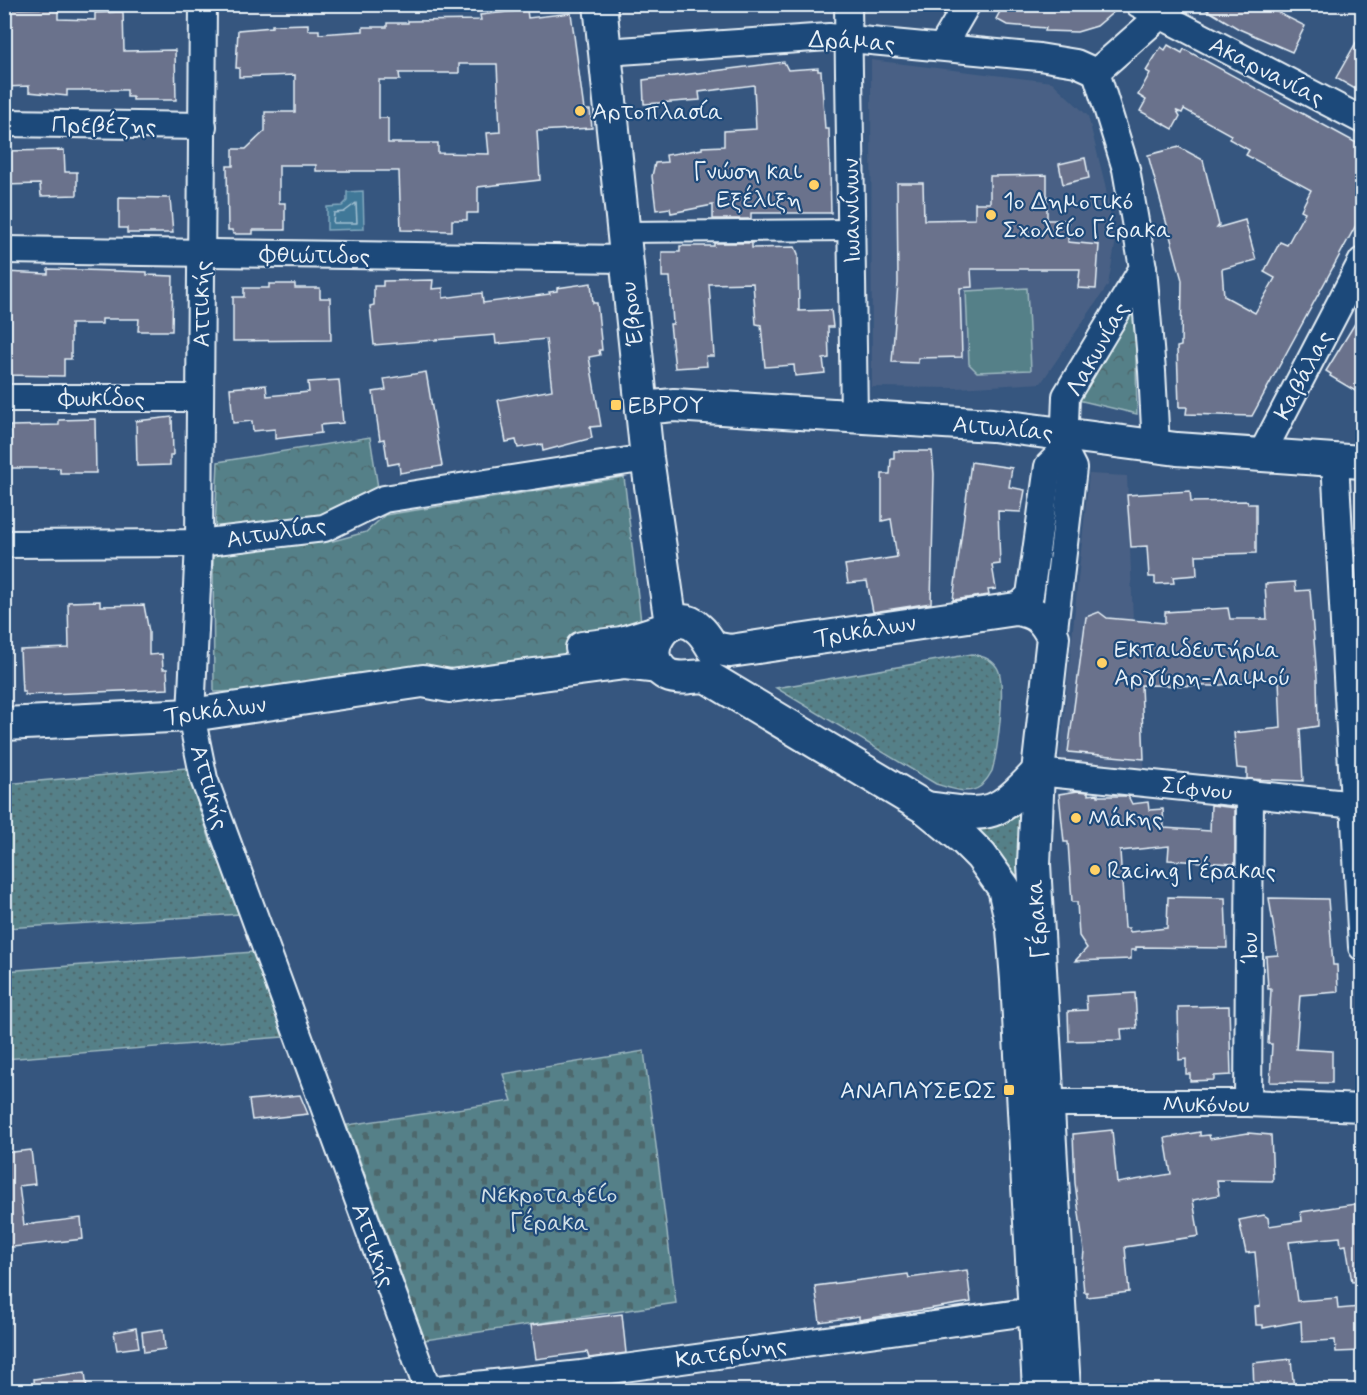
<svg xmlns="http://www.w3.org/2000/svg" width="1367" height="1395" font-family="Mynerve,sans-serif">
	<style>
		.built { fill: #496185 }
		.grass { fill: url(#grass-dots); stroke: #9eb8c0; stroke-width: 1.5 }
		.cemetery { fill: url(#cemetery-stones); stroke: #9eb8c0; stroke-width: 1.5 }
		.park { fill: url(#park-crowns); stroke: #9eb8c0; stroke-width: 1.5 }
		.garden { fill: #558088; stroke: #9eb8c0; stroke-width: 1.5 }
		.water { fill: #3f7898; stroke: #83a8be; stroke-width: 1.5 }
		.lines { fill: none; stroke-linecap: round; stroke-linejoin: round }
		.shore { stroke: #a4c1d2; stroke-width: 1.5 }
		.building { fill: #6a728c; stroke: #e8f1f8; stroke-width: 1.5; fill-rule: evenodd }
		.pedestrian-casing { stroke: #e8f1f8; stroke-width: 24 }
		.minor-casing { stroke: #e8f1f8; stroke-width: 30 }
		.tertiary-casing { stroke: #e8f1f8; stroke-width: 36 }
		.pedestrian { stroke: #1f4a7a; stroke-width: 20 }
		.minor { stroke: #1f4a7a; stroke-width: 26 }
		.tertiary { stroke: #1f4a7a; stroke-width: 32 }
		.poi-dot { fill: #ffd166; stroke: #1f4a7a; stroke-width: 2 }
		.labels { text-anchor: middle; stroke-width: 4.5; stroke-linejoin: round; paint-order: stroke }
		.street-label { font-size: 24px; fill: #e8f1f8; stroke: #1f4a7a }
		.poi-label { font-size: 24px; fill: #e8f1f8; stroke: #1f4a7a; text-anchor: start }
		.park-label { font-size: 24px; fill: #d2e0e7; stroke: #1f4a7a }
	</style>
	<defs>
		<pattern id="grass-dots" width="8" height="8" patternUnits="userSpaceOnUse" patternTransform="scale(1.5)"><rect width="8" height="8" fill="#558088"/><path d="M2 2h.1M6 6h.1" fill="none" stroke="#4e676c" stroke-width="1.8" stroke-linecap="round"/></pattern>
		<pattern id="cemetery-stones" width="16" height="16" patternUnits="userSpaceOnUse" patternTransform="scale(1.5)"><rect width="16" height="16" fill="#558088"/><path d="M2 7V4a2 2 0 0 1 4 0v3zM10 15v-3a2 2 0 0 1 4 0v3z" fill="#4e676c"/></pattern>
		<pattern id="park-crowns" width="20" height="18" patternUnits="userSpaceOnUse" patternTransform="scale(1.5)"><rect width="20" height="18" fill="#558088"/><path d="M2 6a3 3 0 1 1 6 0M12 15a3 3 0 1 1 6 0" fill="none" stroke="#4e676c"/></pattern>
	</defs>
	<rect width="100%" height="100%" fill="#36567f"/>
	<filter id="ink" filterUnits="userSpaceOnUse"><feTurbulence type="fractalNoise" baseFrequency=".0167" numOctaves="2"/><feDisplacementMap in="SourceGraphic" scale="12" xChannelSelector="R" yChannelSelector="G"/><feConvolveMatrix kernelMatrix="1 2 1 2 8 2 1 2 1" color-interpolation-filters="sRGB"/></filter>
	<g filter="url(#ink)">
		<g class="built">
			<path d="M871 60 1052 82 1088 116 1105 184 1115 245 1108 285 1041 383 957 388 872 387Z"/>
			<path d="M1089 474 1127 476 1133 620 1145 774 1059 764Z"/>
		</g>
		<g class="grass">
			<path d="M972 654C981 656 990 658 996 666 1008 680 997 753 992 771 990 775 984 783 981 786 968 796 950 788 936 784L776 688Z"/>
			<path d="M186 768 210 840 241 914 5 928V784Z"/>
			<path d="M1027 799 1022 926 1019 881 996 849 969 829Z"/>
			<path d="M253 952 283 1037 5 1059V971Z"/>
		</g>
		<path class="cemetery" d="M644 1051 676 1303 425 1340 347 1125 512 1101 503 1074Z"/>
		<g class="park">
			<path d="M1135 308 1137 414 1078 400Z"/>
			<path d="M370 437 379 494 326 516 215 528 218 462Z"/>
			<path d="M624 477 645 656 571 681 214 692 213 555 333 541 366 532 385 515Z"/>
		</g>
		<path class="garden" d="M1027 288 1031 370 977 372 969 364 966 291Z"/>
		<path class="water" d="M363 191 364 229 327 230V207L342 206 347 201V192Z"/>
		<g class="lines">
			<path class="shore" d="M356 203 357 223H333L334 213 344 212Z"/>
		</g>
		<g class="building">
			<path d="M1004 4H1123L1097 26 1077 32 1045 31 1046 28 1007 25 996 19Z"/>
			<path d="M1197 4H1261L1305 26 1292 52 1239 29Z"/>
			<path d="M58 8V19L95 20V13L123 12 124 51 175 50 176 100H133V97H127V90H67V96L29 92V86L4 87V9Z"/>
			<path d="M527 10 528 18 571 13 584 110H590L592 128 537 131 540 180 478 187V213H467V220H452V231L401 230 399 171H316V165H279V203H285V230H253V234H233L232 230H228L227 166H233V149H246L265 131V112H295V75L239 77V68H236L238 30 272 27V25L308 24V30H319V34L363 31V27H387V23H408V21L481 20 480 15ZM459 64H497L500 132 487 133 489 154 438 153V143H388V118H379V80H400L399 73H459Z"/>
			<path d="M1362 32V93L1336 78Z"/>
			<path d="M1168 45 1182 53 1184 49 1362 146V214L1252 416 1186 414 1187 407H1179L1177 347 1181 346 1182 280 1148 155 1179 147 1203 160 1219 225 1217 228 1245 220 1256 260 1222 269 1224 296 1255 313 1275 278 1264 272 1280 242 1287 245 1305 212 1301 210 1311 190 1246 155 1249 150 1229 139 1231 135 1184 109 1182 113 1177 111 1180 116 1173 129 1140 111 1146 100 1138 95 1150 73 1146 71 1161 47 1165 50Z"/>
			<path d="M784 62 788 70 818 68V71H821L825 129H829L831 213H751V219H713V205L671 213 670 208 656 210 652 176 655 163 667 162 666 155 702 149V147L724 146V131L756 129 754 85 699 92 700 100 644 104 643 80Z"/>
			<path d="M64 150 65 172H77V195L41 196 40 184 4 185V151Z"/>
			<path d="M1085 158 1089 178 1063 184 1059 164Z"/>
			<path d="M1047 175V220H1068V242L1099 245 1096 289 1078 288 1080 269H971L972 287 960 288 962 357 918 358V363L892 362 898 283 897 183H923L924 220 975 219V203H990V176Z"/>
			<path d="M119 197 170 198 173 233H127V228H119Z"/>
			<path d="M714 243H752V248L795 247 798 254 799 311 831 310 833 327H828L829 358 823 359 825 373 795 376 794 365 765 367 761 325 756 324 753 283 709 284 714 356H706L707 366 675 368 670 324H673L670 277H662V252H680V246H714Z"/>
			<path d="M48 269 147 272V275L173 276 172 331H138L139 319H102V324H71V359H64V376L4 375V272L48 274Z"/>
			<path d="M433 280 432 289 443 288V298L482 293 483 303 550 294 549 292 557 291V288L591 283 593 303H597L602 350H599L600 355 589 357 601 426 590 427 592 438 543 451 542 444 518 448 516 440 506 442 498 400 552 390 546 339 496 344 495 335 374 345 370 306 374 305V286H383V281Z"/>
			<path d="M269 284H295V288H320V298H330L331 340 233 341V297H244V288H269Z"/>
			<path d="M1362 312V395L1330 376 1331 374 1326 371Z"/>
			<path d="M426 372 442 466 400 473 399 463 388 465 384 439 380 440 373 392 386 390 384 379Z"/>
			<path d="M339 380 343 423 320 425 321 433 275 439V429L253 431 252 421 233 423 230 388 266 385 267 396 309 392 308 382Z"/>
			<path d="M172 417 173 455H170V465L137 466 136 421Z"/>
			<path d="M95 419 96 473H60V468H10V426L59 425V420Z"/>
			<path d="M894 451H932L934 474 931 603 873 612 867 581 848 583 845 565 897 557 891 519 882 521V474H890L891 459H894Z"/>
			<path d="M971 462 1012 468 1009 487 1025 490 1021 512 998 511 1000 564 992 565 996 589 988 590 989 595 953 600Z"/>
			<path d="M1190 491 1191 502 1247 501 1248 504H1256V553L1196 555 1197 575 1173 577 1174 583 1155 584V577H1149L1147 546 1131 547 1127 495Z"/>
			<path d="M1295 582 1296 591 1310 590 1317 678 1318 726 1300 729 1303 781 1247 779V769L1237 768 1234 733 1281 728 1279 680 1276 677 1214 686 1141 685 1144 759 1068 752 1086 617 1099 612 1107 618 1165 623V612L1228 608 1230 619H1267L1265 584Z"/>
			<path d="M100 601V606L144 605 149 632V655L162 654 163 669H167L168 689 25 695V692H22L20 650 69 648 68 602Z"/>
			<path d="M1078 791 1088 792V795L1098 794V796H1128L1132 804 1148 802 1149 810 1163 809 1164 828 1210 831 1211 805 1235 808V864L1168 860 1169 846 1120 851 1125 928H1129L1130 932 1167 928 1168 897 1225 898 1227 948 1136 947V950H1131V959L1075 961 1087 948 1079 936 1077 902H1072L1068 842H1064L1059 794Z"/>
			<path d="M1269 898 1328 899 1333 965H1337L1338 992 1300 995 1296 1049 1332 1051V1083L1270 1082 1272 1044H1268L1271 989H1268L1266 956 1278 955Z"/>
			<path d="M1135 993 1137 1028 1121 1029 1122 1040 1069 1041 1068 1011 1087 1010 1086 996Z"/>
			<path d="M1229 1006 1231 1075 1214 1076V1080L1190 1081V1074H1186V1059L1179 1060 1178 1007Z"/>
			<path d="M300 1095 308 1114 252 1120 249 1100Z"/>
			<path d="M1112 1130 1117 1183 1171 1174 1165 1138 1200 1132V1136L1209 1135 1210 1139 1248 1133 1271 1135 1273 1181 1217 1180 1219 1195 1193 1200 1199 1236 1125 1247 1129 1292 1087 1297V1292H1084L1082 1271 1084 1251 1075 1183 1073 1134Z"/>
			<path d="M31 1150 35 1184 19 1186 24 1225 81 1218 83 1239 4 1248V1153Z"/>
			<path d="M1362 1203V1281L1352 1282 1346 1245 1341 1246 1340 1237 1289 1242 1297 1301 1337 1298 1338 1309 1360 1307 1362 1351 1336 1352 1335 1340 1302 1342 1301 1321 1263 1328V1325H1256L1255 1307 1260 1306 1255 1252 1246 1253 1239 1220 1264 1215 1268 1218 1269 1226 1302 1221 1301 1212Z"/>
			<path d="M967 1270 971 1302 859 1320V1316L820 1322 815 1286 908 1274 909 1278Z"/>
			<path d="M622 1314 626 1353 589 1358 587 1352 536 1359 531 1325Z"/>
			<path d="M136 1328 139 1347 117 1350 114 1332Z"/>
			<path d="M163 1329 165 1349 144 1352 142 1332Z"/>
			<path d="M1291 1359 1294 1390H1254L1253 1363Z"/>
			<path d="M85 1372 87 1390H35L34 1379Z"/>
		</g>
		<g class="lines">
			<g class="pedestrian-casing">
				<path id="pedestrian" d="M622 232 851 230"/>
			</g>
			<g class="minor-casing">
				<g id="minor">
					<path d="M203 4 199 543 191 715 204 779 428 1390"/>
					<path d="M848 4 854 417"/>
					<path d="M1139 4 1362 120"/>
					<path d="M942 47 967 4"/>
					<path d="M605 52 829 37 1039 57 1076 63 1096 72"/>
					<path d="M1096 72 1172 5"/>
					<path d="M4 123 203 126"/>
					<path d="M4 250 625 259"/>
					<path d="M1143 268 1152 371 1156 447"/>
					<path d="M4 398H200"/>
					<path d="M1260 457 1362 261"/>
					<path d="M1335 461 1362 947"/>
					<path d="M4 544 199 543 324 528 384 499 647 458"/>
					<path d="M1016 609 1030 595 1048 466 1064 450"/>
					<path d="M1053 637 1073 468 1064 450 1066 396 1143 268 1126 169 1096 72"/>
					<path d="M1038 772 1356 805"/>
					<path d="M1049 1103H1248L1362 1108"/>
					<path d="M1248 1103 1250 793"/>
					<path d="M428 1390 581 1374 1034 1311"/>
				</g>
			</g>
			<g class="tertiary-casing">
				<g id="tertiary">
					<path d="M600 4 647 458 671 624"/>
					<path d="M642 408 674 405 992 425 1177 449 1362 462"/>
					<path d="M582 648 622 643 660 631"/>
					<path d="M4 724 191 715 423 681 450 686 625 663 659 667"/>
					<path d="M926 808C989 816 993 820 1038 772"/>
					<path d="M1039 1390 1017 980 1013 929 1004 888 981 856 964 839 926 808 706 676C694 676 679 680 668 675 632 656 671 601 699 629 705 634 709 642 713 648L730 651 1016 609C1037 612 1044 619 1053 637L1038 772 1034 864 1064 1390"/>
				</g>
			</g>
			<use href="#pedestrian" class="pedestrian"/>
			<use href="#minor" class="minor"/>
			<use href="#tertiary" class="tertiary"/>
		</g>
	</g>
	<g class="poi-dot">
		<circle cx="580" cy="111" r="6"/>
		<circle cx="814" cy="185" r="6"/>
		<circle cx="991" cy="215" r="6"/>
		<rect x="610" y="399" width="12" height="12" rx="3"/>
		<circle cx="1102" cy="663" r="6"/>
		<circle cx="1076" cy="818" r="6"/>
		<circle cx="1095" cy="870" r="6"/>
		<rect x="1003" y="1084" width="12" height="12" rx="3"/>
	</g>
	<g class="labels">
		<g class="street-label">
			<text transform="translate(852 41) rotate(3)" y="8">Δράμας</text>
			<text transform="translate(1267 71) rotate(27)" y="8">Ακαρνανίας</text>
			<text transform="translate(104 125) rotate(1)" y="8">Πρεβέζης</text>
			<text transform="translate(851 211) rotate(-91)" y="8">Ιωαννίνων</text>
			<text transform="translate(315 255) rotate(1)" y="8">Φθιώτιδος</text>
			<text transform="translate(201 304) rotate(-90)" y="8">Αττικής</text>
			<text transform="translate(631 314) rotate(-97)" y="8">Έβρου</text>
			<text transform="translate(1097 349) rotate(-61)" y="8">Λακωνίας</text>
			<text transform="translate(1303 375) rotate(-62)" y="8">Καβάλας</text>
			<text x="102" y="406">Φωκίδος</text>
			<text transform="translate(1003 428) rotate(5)" y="8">Αιτωλίας</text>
			<text transform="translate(276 532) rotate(-9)" y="8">Αιτωλίας</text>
			<text transform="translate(865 630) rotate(-9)" y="8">Τρικάλων</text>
			<text transform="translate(215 710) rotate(-7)" y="8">Τρικάλων</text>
			<text transform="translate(210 787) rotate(74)" y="8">Αττικής</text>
			<text transform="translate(1197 788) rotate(6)" y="8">Σίφνου</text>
			<text transform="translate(1037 919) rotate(-94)" y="8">Γέρακα</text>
			<text transform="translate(1249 948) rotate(-90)" y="8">Ίου</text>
			<text x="1206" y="1112">Μυκόνου</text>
			<text transform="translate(374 1245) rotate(70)" y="8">Αττικής</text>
			<text transform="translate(731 1352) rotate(-8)" y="8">Κατερίνης</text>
		</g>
		<g class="poi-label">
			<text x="592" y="119">Αρτοπλασία</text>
			<text x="802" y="179" text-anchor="end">Γνώση και<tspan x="802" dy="28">Εξέλιξη</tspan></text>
			<text x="1003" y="209">1ο Δημοτικό<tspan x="1003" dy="28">Σχολείο Γέρακα</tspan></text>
			<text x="628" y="413">ΕΒΡΟΥ</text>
			<text x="1114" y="657">Εκπαιδευτήρια<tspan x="1114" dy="28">Αργύρη-Λαιμού</tspan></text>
			<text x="1088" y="826">Μάκης</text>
			<text x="1107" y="878">Racing Γέρακας</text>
			<text x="997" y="1098" text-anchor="end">ΑΝΑΠΑΥΣΕΩΣ</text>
		</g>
		<g class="park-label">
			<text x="549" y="1202">Νεκροταφείο<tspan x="549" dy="28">Γέρακα</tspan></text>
		</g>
	</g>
	<rect width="1367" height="1395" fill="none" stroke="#1f4a7a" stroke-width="24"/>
	<rect x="12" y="12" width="1343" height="1371" fill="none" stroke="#e8f1f8" stroke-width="2" filter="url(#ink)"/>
</svg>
